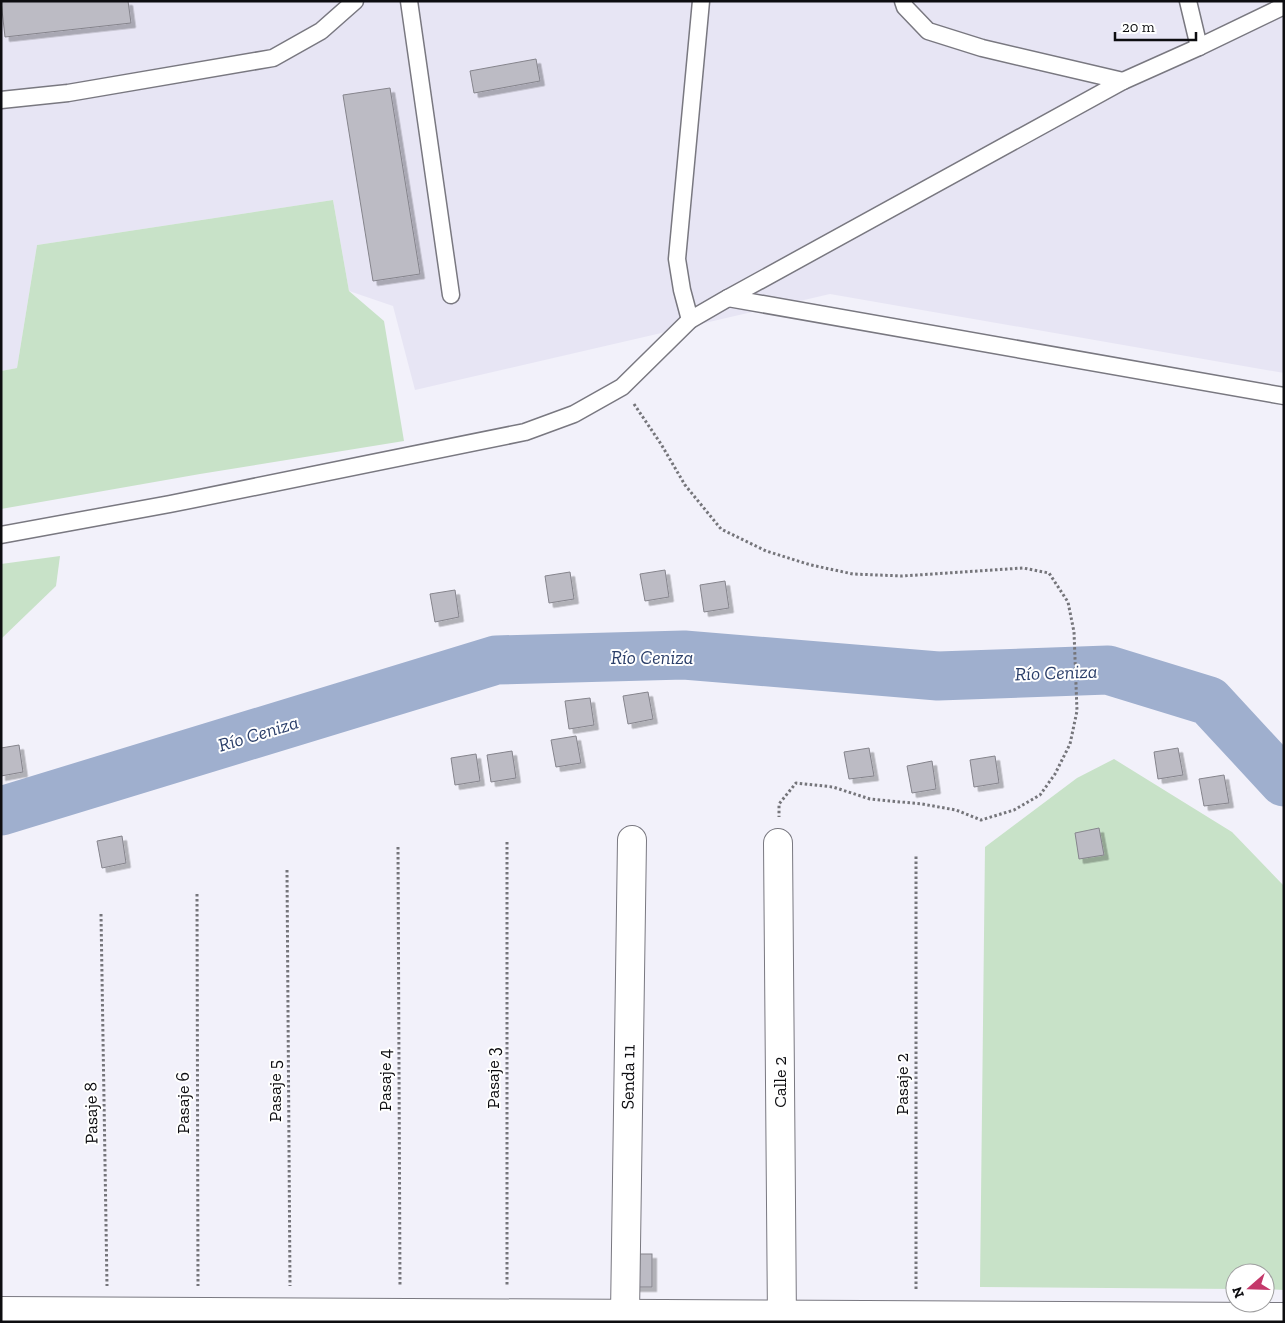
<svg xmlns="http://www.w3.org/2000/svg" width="1285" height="1323" font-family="'Zilla Slab',serif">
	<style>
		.built { fill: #e7e5f4 }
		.green { fill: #c8e2c8 }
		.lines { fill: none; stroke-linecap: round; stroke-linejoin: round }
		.river { stroke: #9fafce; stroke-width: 49 }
		.building { fill: #bcbbc4; stroke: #85848c; filter: url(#shadow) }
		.lane-casing { stroke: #797880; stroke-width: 19 }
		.street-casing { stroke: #797880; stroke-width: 30 }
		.path { stroke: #75757a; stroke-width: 3; stroke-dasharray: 2.5 2.5; stroke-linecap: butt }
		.lane { stroke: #fff; stroke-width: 16 }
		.street { stroke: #fff; stroke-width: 28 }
		.labels { text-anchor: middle; stroke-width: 4; stroke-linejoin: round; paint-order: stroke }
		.street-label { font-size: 18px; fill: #0d0d10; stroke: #fff }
		.water-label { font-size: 19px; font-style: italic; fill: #2a3e69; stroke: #fff }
	</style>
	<defs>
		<filter id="shadow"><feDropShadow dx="4.5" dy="4.5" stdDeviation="0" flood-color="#0004"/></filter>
	</defs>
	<rect width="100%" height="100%" fill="#f2f1fa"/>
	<path class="built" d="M1 1H1284V373L830 294 415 390 393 306 349 291 333 200 37 245 17 368 1 371Z"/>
	<g class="green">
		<path d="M333 200 349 291 384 321 404 441 200 474 1 509V371L17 368 37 245Z"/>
		<path d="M60 556 56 586 1 639V564Z"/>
		<path d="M1114 759 1232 832 1284 886V1290L1265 1289V1273H1235V1289L980 1287 985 847 1077 778Z"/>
	</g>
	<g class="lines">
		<path class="river" d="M1 811 496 660 684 655 938 676 1108 670 1209 701 1284 782"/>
	</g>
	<g class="building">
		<path d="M1 1H128L131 23 5 37Z"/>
		<path d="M536 59 540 81 474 93 470 71Z"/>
		<path d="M390 88 420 274 373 281 343 95Z"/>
		<path d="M665 570 669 597 645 601 640 574Z"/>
		<path d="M570 572 574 599 549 603 545 576Z"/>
		<path d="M725 581 729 608 704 612 700 585Z"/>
		<path d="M455 590 459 617 435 622 430 594Z"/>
		<path d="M648 692 653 719 628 724 623 696Z"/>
		<path d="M590 698 594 725 569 729 565 701Z"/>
		<path d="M576 736 581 763 556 767 551 740Z"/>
		<path d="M19 745 23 772 1 776V748Z"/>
		<path d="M869 748 874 776 849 779 844 752Z"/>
		<path d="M1178 748 1183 775 1158 779 1154 752Z"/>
		<path d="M512 751 516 778 491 782 487 755Z"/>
		<path d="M476 754 480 781 455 785 451 758Z"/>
		<path d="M995 756 999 783 974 787 970 760Z"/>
		<path d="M932 761 936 789 912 793 907 766Z"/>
		<path d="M1224 775 1229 803 1204 806 1199 779Z"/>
		<path d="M1099 828 1104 855 1079 859 1075 833Z"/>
		<path d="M122 836 126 863 102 868 97 841Z"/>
		<rect x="628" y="1254" width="24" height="33"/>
	</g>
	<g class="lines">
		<g class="lane-casing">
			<g id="lane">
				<path d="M409 1 451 295"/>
				<path d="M903 1 905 7 928 31 982 48 1123 81"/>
				<path d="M1188 1 1199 47"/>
				<path d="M1 100 68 93 273 58 321 31 355 1"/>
				<path d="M728 298 1284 396"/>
				<path d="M690 320 682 290 677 259 701 1"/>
				<path d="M1 535 170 504 525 432 574 414 622 387 690 320 728 298 1123 81 1199 47 1284 6"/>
			</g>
		</g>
		<g class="street-casing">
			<g id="street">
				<path d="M778 843 782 1322"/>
				<path d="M1 1311 1284 1317"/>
				<path d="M625 1314 632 840"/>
			</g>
		</g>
		<g class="path">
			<path d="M634 404 661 444 685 485 721 529 766 551 811 565 853 574 902 576 1023 568 1049 573 1068 602 1074 632 1077 711 1070 744 1055 774 1040 795 1014 810 981 820 956 810 922 804 870 799 833 787 796 783 779 804V817"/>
			<path d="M507 842V1287"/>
			<path d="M398 847 400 1287"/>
			<path d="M287 870 290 1286"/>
			<path d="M197 894 198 1286"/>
			<path d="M101 914 107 1286"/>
			<path d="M916 1289V854"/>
		</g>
		<use href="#lane" class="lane"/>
		<use href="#street" class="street"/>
	</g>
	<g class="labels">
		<g class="street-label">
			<text transform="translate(628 1077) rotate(-89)" y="6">Senda 11</text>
			<text transform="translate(493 1078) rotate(-90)" y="6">Pasaje 3</text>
			<text transform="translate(385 1080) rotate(-90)" y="6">Pasaje 4</text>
			<text transform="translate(780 1082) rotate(-90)" y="6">Calle 2</text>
			<text transform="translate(902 1084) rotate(-90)" y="6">Pasaje 2</text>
			<text transform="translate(275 1091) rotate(-90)" y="6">Pasaje 5</text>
			<text transform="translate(183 1103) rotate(-90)" y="6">Pasaje 6</text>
			<text transform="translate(91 1113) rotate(-91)" y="6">Pasaje 8</text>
		</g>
		<g class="water-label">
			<text x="652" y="664">Río Ceniza</text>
			<text transform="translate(1056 672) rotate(-2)" y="7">Río Ceniza</text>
			<text transform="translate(258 733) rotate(-17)" y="7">Río Ceniza</text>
		</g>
	</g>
	<rect width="1285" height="1323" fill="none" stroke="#0d0d10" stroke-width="5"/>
	<g transform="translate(1250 1288) rotate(250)"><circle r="24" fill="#ffffff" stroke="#9e9e9f"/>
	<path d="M0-4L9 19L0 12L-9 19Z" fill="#c4386a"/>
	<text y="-8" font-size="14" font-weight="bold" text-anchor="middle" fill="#0d0d10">N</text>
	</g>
	<path d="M1115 32v8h81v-8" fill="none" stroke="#0d0d10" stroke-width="2.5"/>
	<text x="1122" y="32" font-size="15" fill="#0d0d10" stroke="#ffffff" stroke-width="4" paint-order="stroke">20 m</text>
</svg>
